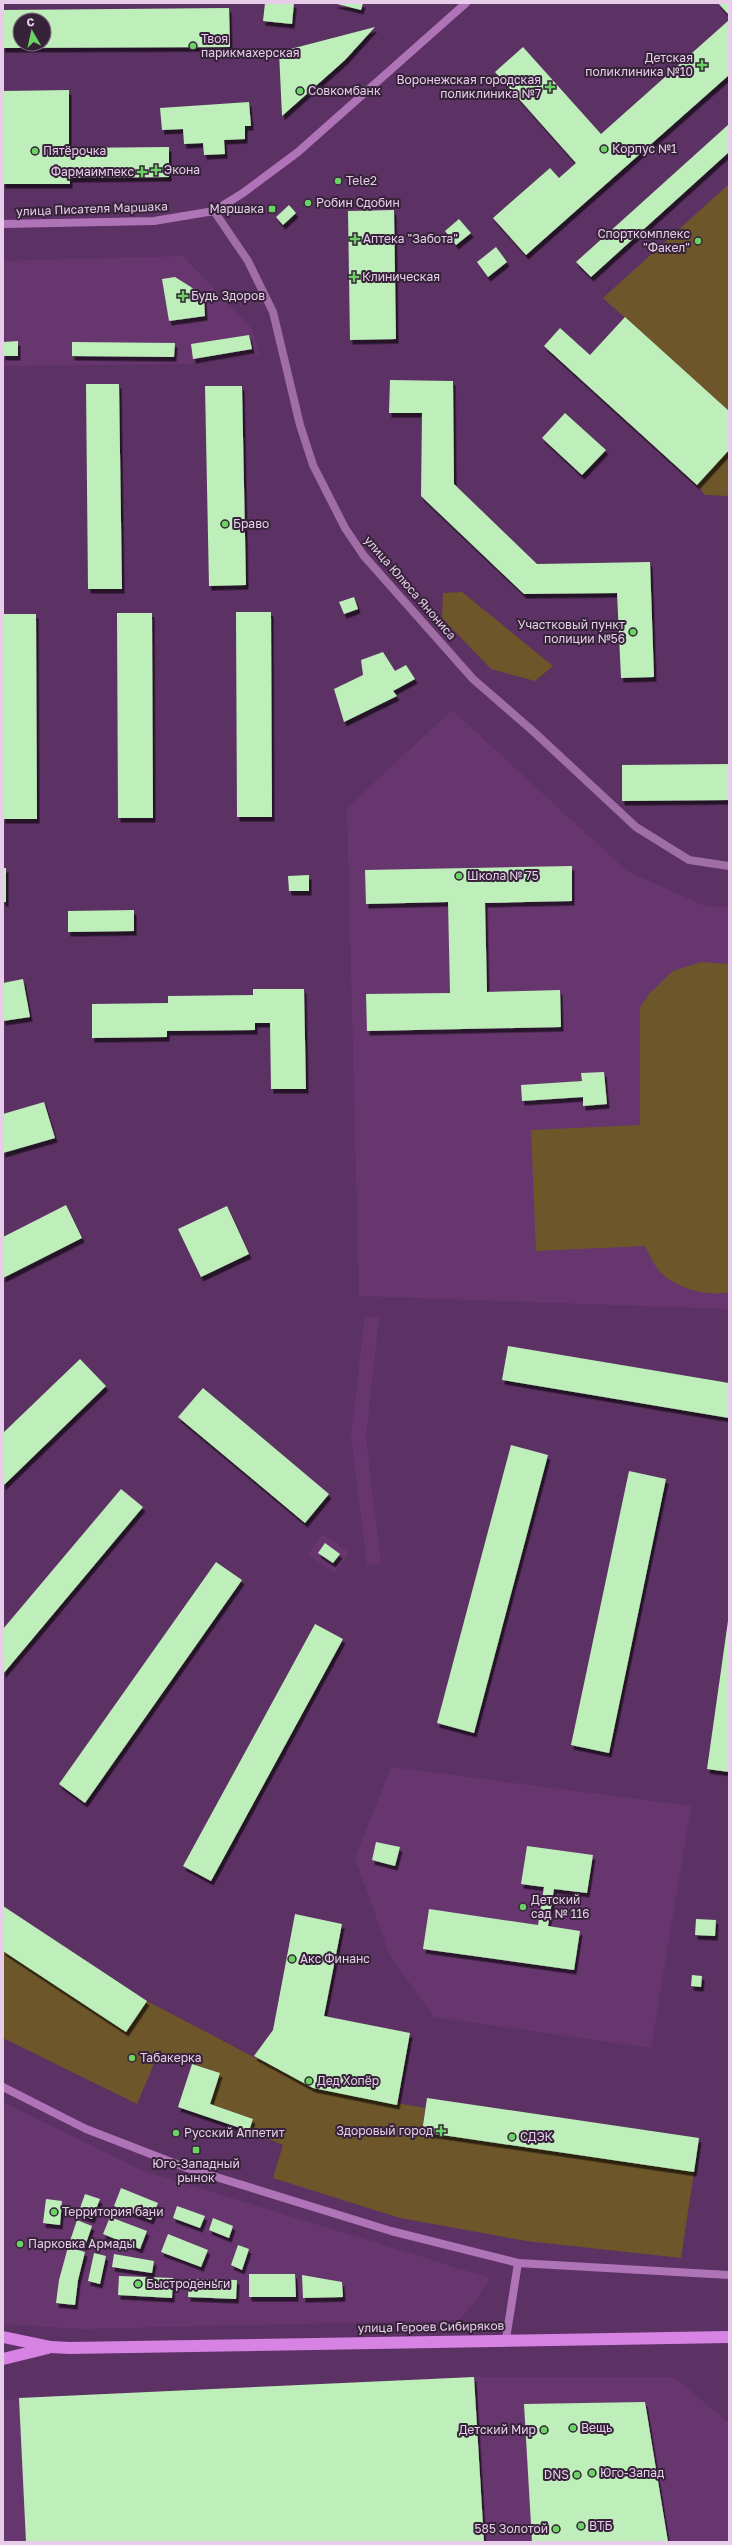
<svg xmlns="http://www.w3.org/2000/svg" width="732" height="2545" font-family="'Golos Text',sans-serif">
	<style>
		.built { fill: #68366f }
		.green { fill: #6d5629 }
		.building { fill: #beeeba; fill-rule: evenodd; filter: url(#shadow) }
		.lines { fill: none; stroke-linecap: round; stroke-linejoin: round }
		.street { stroke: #9e6ea4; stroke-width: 8 }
		.secondary { stroke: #af74b7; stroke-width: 8 }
		.highway { stroke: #d783e3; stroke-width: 12 }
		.poi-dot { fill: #6ad363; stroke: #362339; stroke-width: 1.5 }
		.labels { text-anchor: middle; stroke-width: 4; stroke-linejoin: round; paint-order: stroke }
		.poi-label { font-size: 12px; fill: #e7cdea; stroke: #362339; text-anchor: start }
		.street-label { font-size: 12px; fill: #e7cdea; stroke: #362339 }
	</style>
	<defs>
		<filter id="shadow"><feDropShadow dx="2.5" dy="4.5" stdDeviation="0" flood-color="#0009"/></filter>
	</defs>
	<rect width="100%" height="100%" fill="#5c3163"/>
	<g class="built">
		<path d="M183 256 252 329 259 354 190 364 3 366V261Z"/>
		<path d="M452 710 627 871 705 906 729 907V1309L359 1296 347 808Z"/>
		<path d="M365 1316 379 1318 366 1438 381 1564 367 1565 351 1434Z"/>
		<path d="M322 1534 349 1552 335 1573 308 1555Z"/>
		<path d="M391 1767 691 1806 651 2048 434 2017 390 1956 355 1858Z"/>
		<path d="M3 2102 141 2170 490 2278 477 2300 459 2320 83 2329 3 2324Z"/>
		<path d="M474 2377H674L729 2423V2542H3V2401L19 2398Z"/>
	</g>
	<g class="green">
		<path d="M729 184V411L603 298Z"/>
		<path d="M729 450V496L705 495 697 485Z"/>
		<path d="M462 592 553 666 535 681 491 669 442 618 443 593Z"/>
		<path d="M701 962 729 964V1292C707 1297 678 1289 661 1273 654 1266 650 1255 645 1246L536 1251 531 1130 640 1125V1007L649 994 673 971Z"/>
		<path d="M3 1951 126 2032 147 2001 313 2088 425 2108 422 2132 694 2172 681 2258 526 2241 400 2218 273 2178 283 2145 249 2131 253 2119 210 2104 220 2073 159 2052 137 2104 3 2038Z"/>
	</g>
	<g class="building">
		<path d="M265 3H294L292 24 263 21Z"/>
		<path d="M333 3H363L361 10Z"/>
		<path d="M718 3H729V15Z"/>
		<path d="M229 8 230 47 3 48V10ZM20 20H44V44H20Z"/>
		<path d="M729 20V75L526 255 493 218 550 168 559 178 576 163 495 72 523 47 601 134Z"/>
		<path d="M375 27 345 60 282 116 279 52Z"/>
		<path d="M69 90V148L169 147V177L70 178V184H3V91Z"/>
		<path d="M249 102 251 126H245V139L224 140 225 154 204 155 203 143 184 144 183 129 162 130 160 108Z"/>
		<path d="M729 124V152L591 277 576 262Z"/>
		<path d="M289 205 296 213 283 225 276 217Z"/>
		<path d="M394 210 396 339 350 340 348 211Z"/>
		<path d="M459 219 471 233 456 245 445 231Z"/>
		<path d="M496 247 507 262 488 277 477 262Z"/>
		<path d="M175 277 191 287 204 299 205 316 169 321 162 279Z"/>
		<path d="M625 317 729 411V450L697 485 544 346 560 328 590 355Z"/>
		<path d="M249 335 252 349 193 359 191 344Z"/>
		<path d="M18 341V356H3V342Z"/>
		<path d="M72 342 175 343 174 357 72 356Z"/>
		<path d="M390 380 453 381 454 484 537 564 650 562 654 677 621 678 617 593 524 594 421 496 422 413H389Z"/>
		<path d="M86 384H119L122 589H88Z"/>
		<path d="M205 386H242L246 585 209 586Z"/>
		<path d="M565 413 606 450 582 475 542 438Z"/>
		<path d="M354 597 358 609 344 614 339 602Z"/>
		<path d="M236 612H271L272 817H237Z"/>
		<path d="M117 613H152L153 818H118Z"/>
		<path d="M3 614H36L37 819H3Z"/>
		<path d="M383 652 395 671 406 665 415 679 393 691 397 696 344 722 334 689 363 675 361 660Z"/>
		<path d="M729 764V800L622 801V765Z"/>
		<path d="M572 866V901L485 903 487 992 560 990 561 1027 367 1031 366 994 450 993 448 902 366 904 365 870Z"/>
		<rect x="3" y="868" width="3" height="34"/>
		<path d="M309 875V891H289L288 876Z"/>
		<path d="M134 910V931L68 932V911Z"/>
		<path d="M23 979 30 1017 3 1021V983Z"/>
		<path d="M253 989H304L306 1089H271L270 1023H255V1030L167 1031V1037L92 1038V1004L168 1003V996L253 995Z"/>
		<path d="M604 1072 607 1104 583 1106V1097L522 1101 521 1085 582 1081 581 1073Z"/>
		<path d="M44 1102 55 1138 3 1153V1114Z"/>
		<path d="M66 1205 82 1238 3 1278V1237Z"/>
		<path d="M227 1206 249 1254 201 1277 178 1229Z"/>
		<path d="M508 1346 729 1383V1418L502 1380Z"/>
		<path d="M80 1359 106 1386 3 1486V1433Z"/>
		<path d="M203 1388 329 1494 305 1523 178 1417Z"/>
		<path d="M511 1445 548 1455 474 1733 437 1723Z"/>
		<path d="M629 1471 666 1479 609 1753 571 1745Z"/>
		<path d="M121 1489 143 1507 3 1674V1629Z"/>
		<path d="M325 1543 340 1554 333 1563 318 1553Z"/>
		<path d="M216 1562 242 1580 85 1803 59 1784Z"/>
		<path d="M728 1621H729V1772L707 1769Z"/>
		<path d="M315 1624 343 1639 211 1881 183 1866Z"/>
		<path d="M376 1842 400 1847 395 1866 372 1860Z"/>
		<path d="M527 1846 593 1855 587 1893 554 1889 548 1926 580 1931 574 1970 423 1949 429 1909 538 1925 544 1887 521 1884Z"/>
		<path d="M3 1906 147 2001 126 2032 3 1951Z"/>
		<path d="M295 1914 342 1924 324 2016 410 2033 397 2105 313 2088 254 2056 273 2030Z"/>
		<path d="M696 1919 716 1920 715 1936 695 1935Z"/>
		<path d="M692 1975 702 1976 701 1987 691 1986Z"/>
		<path d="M192 2064 220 2073 210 2104 253 2119 249 2131 178 2107Z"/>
		<path d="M427 2098 699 2138 694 2172 422 2132Z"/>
		<path d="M121 2188 158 2203 151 2220 114 2206Z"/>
		<path d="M85 2194 100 2199 92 2219 78 2214Z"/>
		<path d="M46 2199 62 2201 60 2225 43 2223Z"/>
		<path d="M177 2206 205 2216 200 2228 173 2218Z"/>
		<path d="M110 2217 147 2231 140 2249 103 2234Z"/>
		<path d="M213 2218 233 2226 229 2238 209 2230Z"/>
		<path d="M77 2220 92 2226 85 2246 70 2241Z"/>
		<path d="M168 2234 208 2250 201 2267 161 2252Z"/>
		<path d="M238 2245 249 2249 242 2270 231 2265Z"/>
		<path d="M68 2247 85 2252 78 2280 75 2305 56 2303 59 2280Z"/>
		<path d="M94 2253 106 2256 100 2284 88 2281Z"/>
		<path d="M114 2254 154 2261 152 2273 112 2267Z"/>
		<path d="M249 2274H295L296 2297H249Z"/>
		<path d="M302 2275 342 2282 343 2297 303 2298Z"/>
		<path d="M119 2276 173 2278 172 2298 118 2295Z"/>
		<path d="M189 2279 237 2280 236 2299 188 2297Z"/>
		<path d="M474 2377 484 2542H26L19 2398Z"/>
		<path d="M645 2402 668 2542H532L524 2404Z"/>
	</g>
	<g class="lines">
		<path class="street" d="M214 211 248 261 273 312 300 425 313 465 345 528 364 556 473 679 534 732 636 827 689 860 729 866"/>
		<g class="secondary">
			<path d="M3 224 154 221 214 211 243 193 298 152 466 3"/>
			<path d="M3 2087 86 2129 187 2168 391 2231 518 2263 729 2275"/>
			<path d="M506 2339 518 2263"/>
		</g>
		<g class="highway">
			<path d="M3 2337 51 2347 69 2348 729 2337"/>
			<path d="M3 2359 48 2348"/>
		</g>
	</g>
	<g class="poi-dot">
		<circle cx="193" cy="46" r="4"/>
		<path d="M700 59h4v4h4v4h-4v4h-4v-4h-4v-4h4z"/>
		<path d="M548 81h4v4h4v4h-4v4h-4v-4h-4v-4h4z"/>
		<circle cx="300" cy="91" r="4"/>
		<circle cx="604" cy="149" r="4"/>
		<circle cx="35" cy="151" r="4"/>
		<path d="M154 164h4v4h4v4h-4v4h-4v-4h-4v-4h4z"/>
		<path d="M140 166h4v4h4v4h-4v4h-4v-4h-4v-4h4z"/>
		<circle cx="338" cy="181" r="4"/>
		<circle cx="308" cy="203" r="4"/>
		<rect x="268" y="205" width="8" height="8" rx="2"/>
		<path d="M353 233h4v4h4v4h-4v4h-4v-4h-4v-4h4z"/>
		<circle cx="698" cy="241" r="4"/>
		<path d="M352 271h4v4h4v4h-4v4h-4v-4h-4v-4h4z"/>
		<path d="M181 290h4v4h4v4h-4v4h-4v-4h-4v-4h4z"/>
		<circle cx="225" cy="524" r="4"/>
		<circle cx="633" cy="632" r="4"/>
		<circle cx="459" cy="876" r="4"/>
		<circle cx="523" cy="1907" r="4"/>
		<circle cx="292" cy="1959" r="4"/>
		<circle cx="132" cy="2058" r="4"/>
		<circle cx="309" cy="2081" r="4"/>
		<path d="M439 2125h4v4h4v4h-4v4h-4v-4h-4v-4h4z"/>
		<circle cx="176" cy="2133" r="4"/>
		<circle cx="512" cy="2137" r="4"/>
		<rect x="192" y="2146" width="8" height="8" rx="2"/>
		<circle cx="54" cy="2212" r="4"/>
		<circle cx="20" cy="2244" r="4"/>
		<circle cx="138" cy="2284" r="4"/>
		<circle cx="573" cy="2428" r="4"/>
		<circle cx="544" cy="2430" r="4"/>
		<circle cx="592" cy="2473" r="4"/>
		<circle cx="577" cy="2475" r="4"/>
		<circle cx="581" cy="2526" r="4"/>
		<circle cx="556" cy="2529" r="4"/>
	</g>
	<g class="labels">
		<g class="poi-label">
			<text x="201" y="43">Твоя<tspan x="201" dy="14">парикмахерская</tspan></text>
			<text x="693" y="62" text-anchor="end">Детская<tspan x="693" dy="14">поликлиника №10</tspan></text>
			<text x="541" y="84" text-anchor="end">Воронежская городская<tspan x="541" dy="14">поликлиника №7</tspan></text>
			<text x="308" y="95">Совкомбанк</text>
			<text x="612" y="153">Корпус №1</text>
			<text x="43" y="155">Пятёрочка</text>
			<text x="164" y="174">Экона</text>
			<text x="134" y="176" text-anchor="end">Фармаимпекс</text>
			<text x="346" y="185">Tele2</text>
			<text x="316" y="207">Робин Сдобин</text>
			<text x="264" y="213" text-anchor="end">Маршака</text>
			<text x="690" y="238" text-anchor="end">Спорткомплекс<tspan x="690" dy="14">"Факел"</tspan></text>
			<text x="363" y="243">Аптека "Забота"</text>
			<text x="362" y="281">Клиническая</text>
			<text x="191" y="300">Будь Здоров</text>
			<text x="233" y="528">Браво</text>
			<text x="625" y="629" text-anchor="end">Участковый пункт<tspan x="625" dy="14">полиции №56</tspan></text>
			<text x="467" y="880">Школа № 75</text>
			<text x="531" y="1904">Детский<tspan x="531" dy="14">сад № 116</tspan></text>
			<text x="300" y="1963">Акс Финанс</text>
			<text x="140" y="2062">Табакерка</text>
			<text x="317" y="2085">Дед Хопёр</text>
			<text x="433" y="2135" text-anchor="end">Здоровый город</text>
			<text x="184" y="2137">Русский Аппетит</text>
			<text x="520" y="2141">СДЭК</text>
			<text x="196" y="2168" text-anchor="middle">Юго-Западный<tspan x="196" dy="14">рынок</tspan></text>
			<text x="62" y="2216">Территория бани</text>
			<text x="28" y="2248">Парковка Армады</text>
			<text x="146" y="2288">Быстроденьги</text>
			<text x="581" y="2432">Вещь</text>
			<text x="536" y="2434" text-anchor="end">Детский Мир</text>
			<text x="600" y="2477">Юго-Запад</text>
			<text x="569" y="2479" text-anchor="end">DNS</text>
			<text x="589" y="2530">ВТБ</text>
			<text x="548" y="2533" text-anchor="end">585 Золотой</text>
		</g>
		<g class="street-label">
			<text transform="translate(92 209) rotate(-2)" y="4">улица Писателя Маршака</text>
			<text transform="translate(410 588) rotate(49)" y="4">улица Юлюса Янониса</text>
			<text transform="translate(431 2327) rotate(-1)" y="4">улица Героев Сибиряков</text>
		</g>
	</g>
	<rect width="732" height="2545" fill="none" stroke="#e7cdea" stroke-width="8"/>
	<g transform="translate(32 32) rotate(351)"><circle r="19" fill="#362339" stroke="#7d6780"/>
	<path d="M0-3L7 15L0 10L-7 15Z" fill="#6ad363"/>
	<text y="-6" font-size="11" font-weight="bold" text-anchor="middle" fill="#e7cdea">С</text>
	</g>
</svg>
